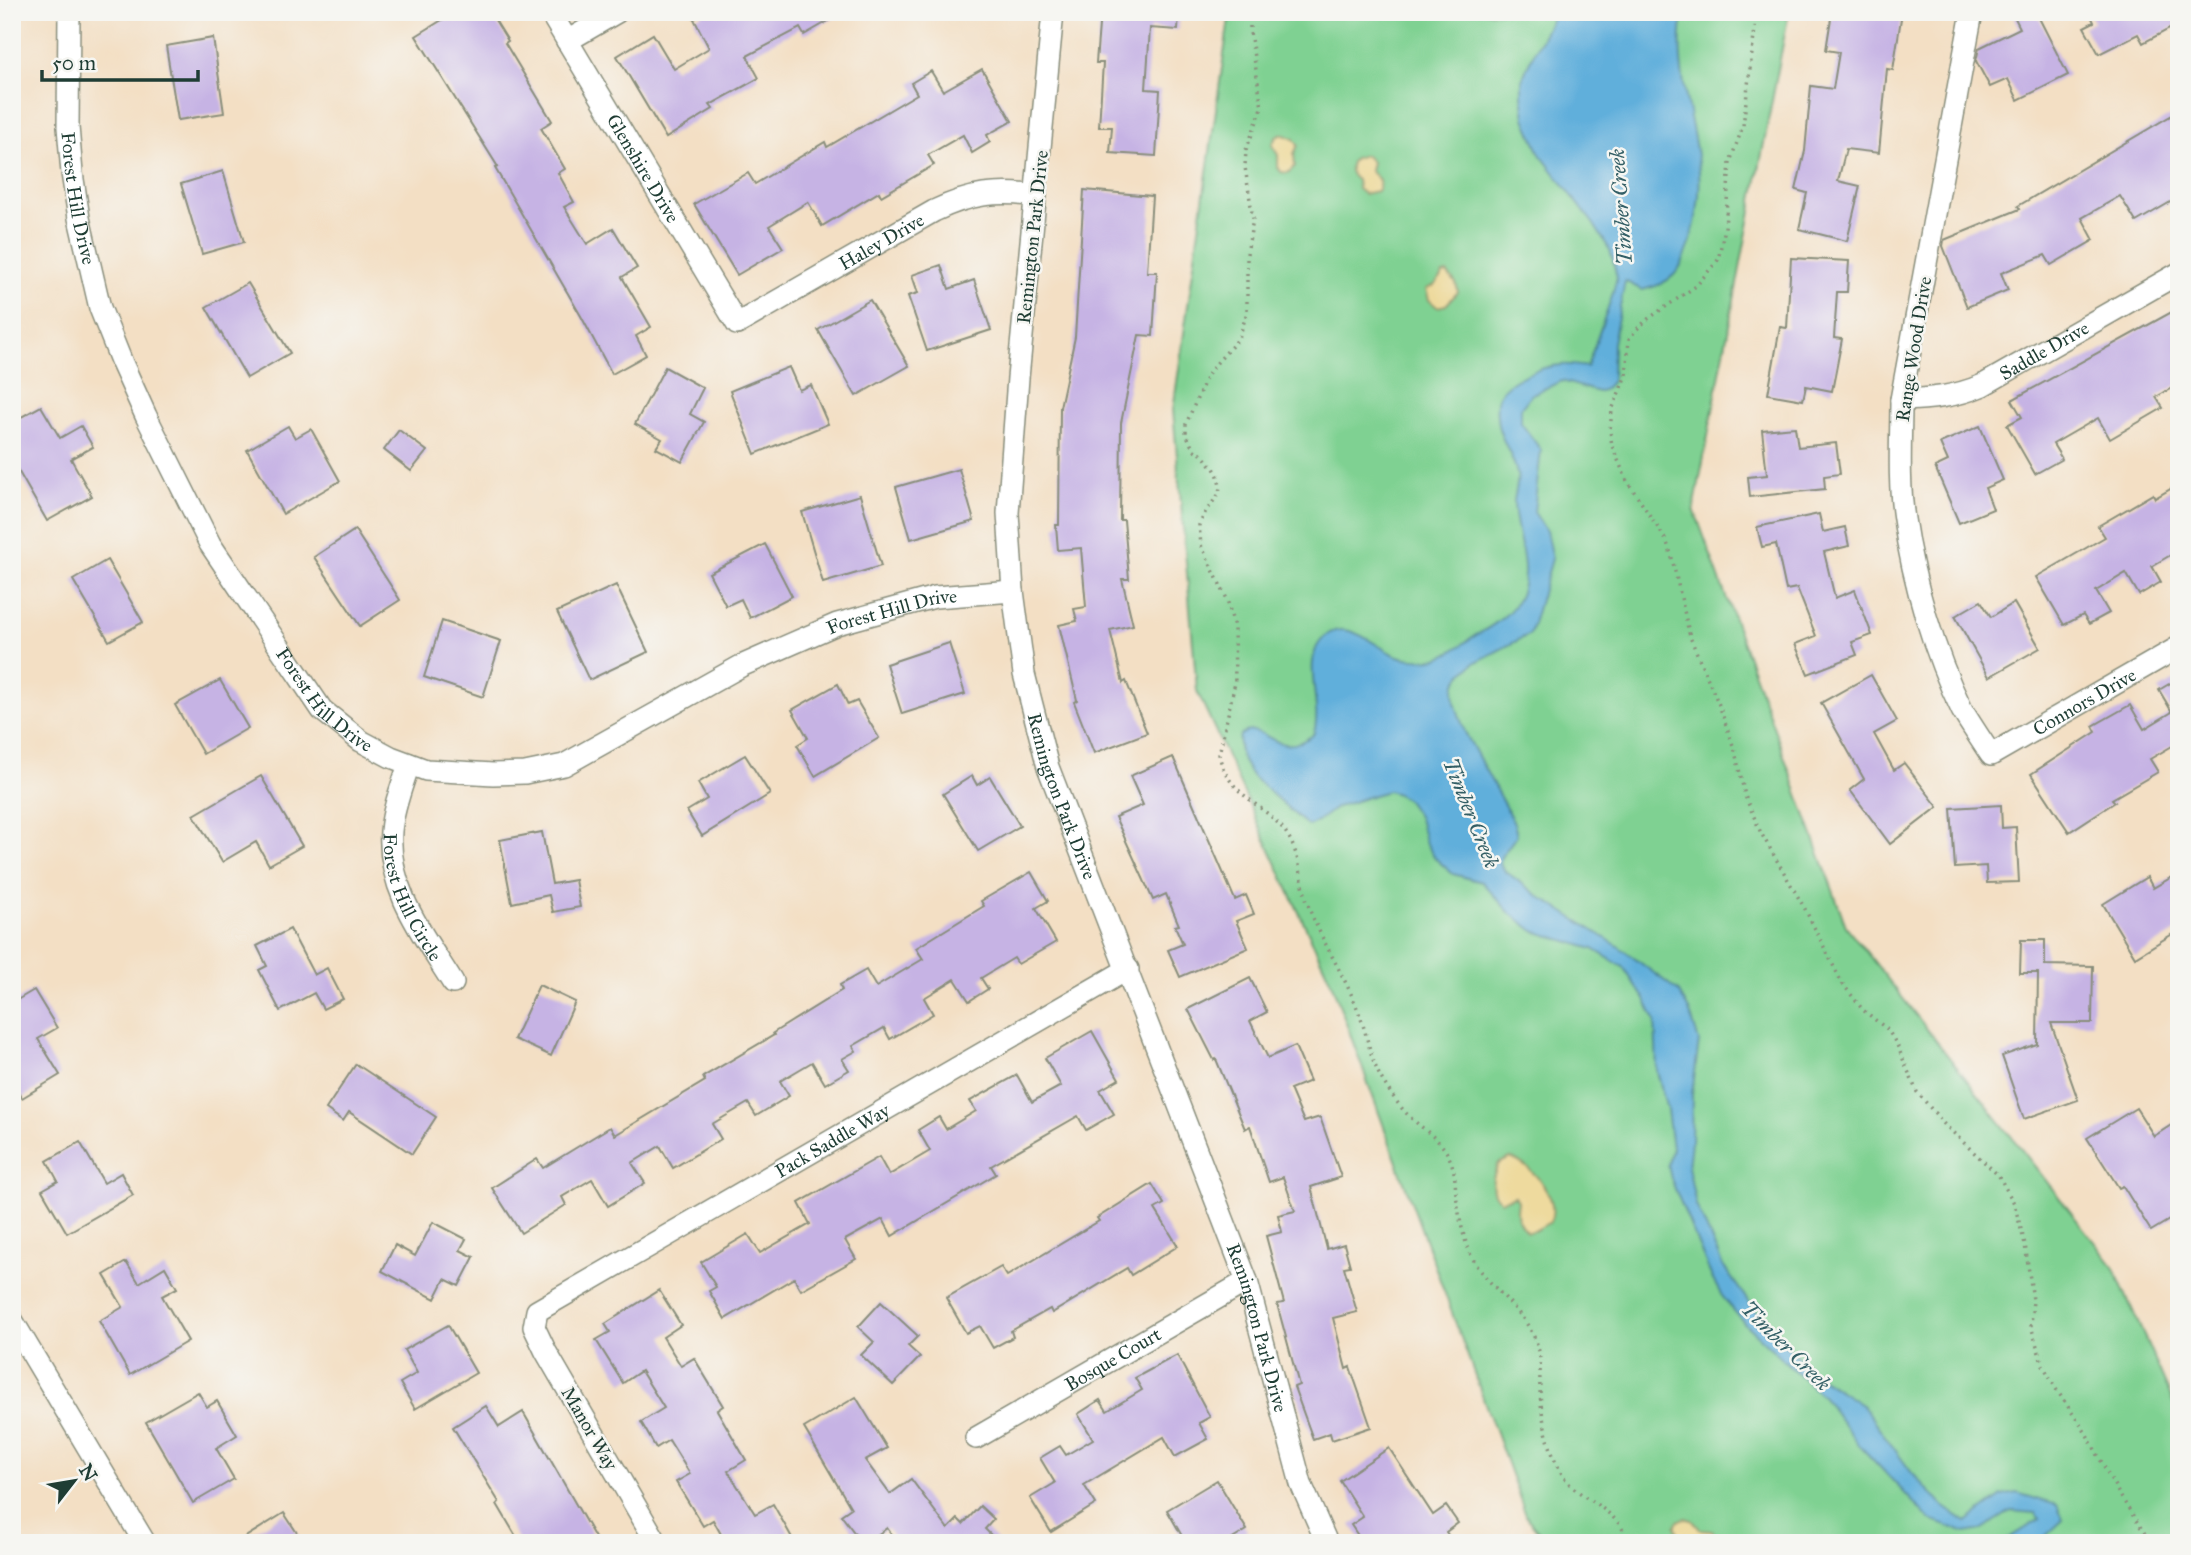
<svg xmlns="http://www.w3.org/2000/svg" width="2191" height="1555" font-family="'IM FELL Great Primer',serif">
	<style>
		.green { fill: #7fd192; stroke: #4f8763; stroke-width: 2 }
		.sand { fill: #eeda9e; stroke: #868c69; stroke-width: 2 }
		.water { fill: #61afdb; stroke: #407688; stroke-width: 2 }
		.building { fill: #c6b3e4 }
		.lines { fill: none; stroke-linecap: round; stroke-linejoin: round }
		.minor-casing { stroke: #898e7c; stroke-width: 24 }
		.path { stroke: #898e7c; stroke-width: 3.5; stroke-dasharray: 2 5; stroke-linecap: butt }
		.minor { stroke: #fff; stroke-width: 21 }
		.labels { text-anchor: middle; stroke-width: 5; stroke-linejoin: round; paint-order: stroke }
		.street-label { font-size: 19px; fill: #1f3d34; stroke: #f6f6f2 }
		.water-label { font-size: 21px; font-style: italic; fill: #335f66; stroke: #f6f6f2 }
	</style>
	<rect width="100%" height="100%" fill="#f6f6f2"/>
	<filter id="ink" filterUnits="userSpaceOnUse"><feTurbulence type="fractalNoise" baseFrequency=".0143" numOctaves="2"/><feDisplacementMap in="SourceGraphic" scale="14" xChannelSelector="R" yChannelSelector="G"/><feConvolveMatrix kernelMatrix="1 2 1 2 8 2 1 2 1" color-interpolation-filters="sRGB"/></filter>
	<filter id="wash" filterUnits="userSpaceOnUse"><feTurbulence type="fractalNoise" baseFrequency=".00686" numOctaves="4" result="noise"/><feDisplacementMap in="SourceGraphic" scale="28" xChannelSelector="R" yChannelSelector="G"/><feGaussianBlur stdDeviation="1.57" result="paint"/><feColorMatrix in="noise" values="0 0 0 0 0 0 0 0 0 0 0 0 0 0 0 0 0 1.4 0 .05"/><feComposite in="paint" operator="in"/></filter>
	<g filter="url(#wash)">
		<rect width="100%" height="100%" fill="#f3dfc4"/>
		<path class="green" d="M1230 12H1789L1694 509 1846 926 2113 1266 2179 1415V1543H1548L1527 1518 1331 982 1197 691 1173 410Z"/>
		<g class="sand">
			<path d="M1282 134 1294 139 1298 145 1294 154 1295 166 1288 173 1281 172 1278 167V155L1272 145 1276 137Z"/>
			<path d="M1365 155 1372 162 1370 171C1377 177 1383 181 1377 191L1364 194 1358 189 1357 180C1349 175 1347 166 1354 158Z"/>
			<path d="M1447 273 1456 283 1458 292 1446 305 1437 307 1429 300 1426 289 1435 285 1443 274Z"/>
			<path d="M1510 1158C1532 1165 1561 1198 1550 1222L1534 1231 1527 1232C1516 1221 1516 1215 1518 1201L1515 1196 1501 1201C1487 1193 1493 1176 1498 1164Z"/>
			<path d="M1685 1518 1692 1520 1700 1529 1712 1530 1718 1539V1543H1681C1679 1532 1668 1522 1685 1518Z"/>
		</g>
		<path class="water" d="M1555 12H1684C1672 64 1694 120 1699 171 1701 195 1697 218 1691 240 1682 270 1674 283 1642 290L1625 281 1613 343 1612 381 1605 389 1598 392 1562 381 1532 394 1521 408V423L1541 450 1534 512 1546 531 1552 559 1530 634 1474 663 1461 675 1455 684 1454 692 1455 703 1465 732 1514 823 1517 835 1501 857 1500 864 1505 871 1540 897 1618 946 1678 991 1689 1010 1699 1041 1692 1094 1691 1142 1688 1167 1696 1205 1723 1266 1766 1326 1816 1375 1863 1406 1912 1473 1943 1506 1966 1522 2002 1496 2017 1493 2057 1505 2063 1520 2038 1543H2002L2040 1519 2035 1513 2011 1511 1981 1530 1966 1533 1930 1520 1859 1445 1823 1397 1746 1325 1722 1296 1712 1278 1671 1179 1668 1165 1672 1148 1667 1110 1657 1071 1655 1020 1646 1001 1623 967 1593 949 1534 931 1509 912 1482 882 1453 874 1435 858 1425 841 1419 818 1406 799 1397 794 1388 791 1377 794 1337 807 1317 822 1308 826 1254 778C1244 766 1236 751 1240 735 1266 718 1274 763 1313 735 1324 708 1302 665 1320 642 1342 612 1374 646 1395 655 1405 659 1421 660 1432 659 1450 657 1463 642 1478 634 1494 625 1513 613 1520 595 1532 564 1514 532 1514 501 1515 492 1519 483 1517 474 1514 457 1502 442 1498 425 1497 417 1495 406 1498 398 1504 380 1543 366 1561 365 1570 364 1578 366 1587 367L1611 299 1617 278 1614 264 1610 250 1593 223 1540 154 1525 118 1522 95V81L1528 65Z"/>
		<g id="blocks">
			<g class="building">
				<path d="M455 12H490L508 41 505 43 552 121 541 128 565 169 558 173 574 202 564 207 587 244 613 228 637 268 622 277 651 327 636 336 646 355 612 374 581 316 495 168 498 167 416 36Z"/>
				<path d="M706 12H844L804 35 800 28 747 56 759 78 710 105 713 109 666 138 617 56 653 34 674 69 709 48 694 19Z"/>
				<path d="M1100 12H1179L1178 30 1150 28 1146 89 1160 90 1156 156 1110 153 1112 127H1099L1103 63H1096Z"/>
				<path d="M1832 12H1902L1893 70 1887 69 1879 153 1846 149 1838 181 1860 186 1847 241 1799 229 1807 193 1796 190 1805 151 1811 86 1833 89 1839 52 1826 50Z"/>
				<path d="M2012 12H2036L2068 75 2018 100 2008 79 1990 87 1976 61 1979 48 2020 28Z"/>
				<path d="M2089 12H2179V24L2143 43 2138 34 2099 54 2084 27 2094 22Z"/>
				<path d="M213 38 224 113 178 120 166 46Z"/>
				<path d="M982 69 1012 121 987 135 990 142 972 153 963 135 928 155 934 165 881 196 879 192 822 226 808 202 769 226 783 248 737 275 694 204 748 173 755 184 825 142 827 147 917 94 911 83 931 71 943 91Z"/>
				<path d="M2179 111V197L2136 222 2120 196 2082 218 2094 240 2051 265 2045 255 2001 273 2008 290 1967 307 1943 246 1944 240 2020 209 2018 206Z"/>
				<path d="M223 171 244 242 202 254 181 184Z"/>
				<path d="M1084 190 1152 196 1147 272H1157L1153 336 1139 335 1121 423 1120 520H1124L1129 579H1122L1133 625 1110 630 1123 683 1126 681 1147 733 1094 753 1074 702 1077 700 1059 625 1077 621 1074 609 1086 607 1081 548 1058 550 1056 525H1059L1060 407 1075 337Z"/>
				<path d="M1791 258 1849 261 1847 292H1837L1834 338 1842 339 1832 391 1806 386 1803 400 1768 394 1780 327 1787 328Z"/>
				<path d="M941 265 949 289 974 280 991 330 927 351 908 296 918 293 912 275Z"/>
				<path d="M248 283 290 353 247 378 206 307Z"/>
				<path d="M870 300 909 366 856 396 818 330Z"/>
				<path d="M2179 308V384L2156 397 2163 408 2110 439 2098 418 2053 444 2062 459 2035 474 2007 425 2022 417 2012 400Z"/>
				<path d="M665 367 703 388 690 414 704 422 682 462 656 448 662 439 635 424Z"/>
				<path d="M789 367 799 390 811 385 828 424 755 454 730 391Z"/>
				<path d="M41 406 60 438 81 426 93 447 71 459 92 496 47 521 12 460V422Z"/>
				<path d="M288 426 295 438 311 429 340 481 283 514 247 450Z"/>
				<path d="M1980 426 2003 480 1985 488 1993 509 1959 523 1935 467 1948 461 1940 443Z"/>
				<path d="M1795 427 1798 447 1836 443 1840 474 1824 476 1825 489 1750 497 1748 477 1767 475 1762 430Z"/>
				<path d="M399 430 427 451 411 471 384 450Z"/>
				<path d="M959 469 974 521 911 539 896 487Z"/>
				<path d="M2179 484V550L2152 566 2161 582 2139 595 2126 573 2096 591 2109 613 2089 624 2083 615 2064 625 2036 577 2105 537 2098 526 2153 494 2155 498Z"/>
				<path d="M860 495 881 566 823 583 802 512Z"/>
				<path d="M1819 514 1823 532 1845 527 1849 546 1824 552 1835 598 1855 590 1872 635 1852 642 1857 655 1808 674 1795 644 1816 636 1797 588 1786 590 1776 544 1762 547 1757 527Z"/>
				<path d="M355 530 400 600 360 626 314 557Z"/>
				<path d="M765 544 792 596 750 618 741 599 726 606 709 573Z"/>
				<path d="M107 560 143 622 109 641 73 580Z"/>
				<path d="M616 585 648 652 589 680 557 612Z"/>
				<path d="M1981 601 1991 617 2014 603 2040 648 1989 677 1955 616Z"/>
				<path d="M442 621 501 641 483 697 424 677Z"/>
				<path d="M949 643 965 694 902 714 886 664Z"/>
				<path d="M1871 675 1897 721 1874 734 1894 770 1904 763 1938 807 1890 844 1850 790 1864 779 1821 703Z"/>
				<path d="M2179 678V742L2150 759 2158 772 2112 799 2115 802 2069 832 2031 774 2096 732 2093 726 2130 705 2144 729 2172 712 2159 690Z"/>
				<path d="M220 680 248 728 203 754 175 705Z"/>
				<path d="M838 684 848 705 857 701 879 738 815 776 797 745 808 738 792 710Z"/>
				<path d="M745 755 770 794 702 836 687 811 707 799 698 783Z"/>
				<path d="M1173 757 1235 900 1246 895 1254 914 1236 921 1248 948 1180 977 1168 950 1183 944 1175 926 1179 925 1166 894 1153 900 1115 817 1143 805 1130 776Z"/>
				<path d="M261 776 302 846 269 865 256 842 222 862 194 815Z"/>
				<path d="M972 776 977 785 990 777 1020 826 978 851 943 794Z"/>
				<path d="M2001 805 2002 828 2016 827 2019 882 1987 883 1986 866 1955 868 1951 808Z"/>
				<path d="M542 832 552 884 575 880 580 907 553 912 549 895 512 903 500 840Z"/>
				<path d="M1031 872 1048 901 1036 908 1056 942 1018 964 1014 958 981 978 988 989 969 1001 955 979 924 998 933 1014 890 1039 884 1028 853 1046 856 1051 842 1059 849 1070 825 1084 812 1062 780 1081 789 1096 756 1116 748 1103 712 1124 721 1139 673 1168 660 1146 632 1163 645 1183 608 1206 592 1179 562 1197 566 1205 521 1233 492 1188 537 1159 543 1168 610 1127 615 1135 705 1081 703 1077 774 1035 773 1033 842 990 840 985 866 970 876 987 923 959 916 948 984 906 981 901Z"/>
				<path d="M2179 873V930L2135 957 2103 904 2147 877 2153 888Z"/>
				<path d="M290 929 314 975 327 968 343 999 323 1009 314 993 280 1011 259 970 267 966 257 946Z"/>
				<path d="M2021 940H2045V965L2093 966 2092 1023H2051L2078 1100 2024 1119 2002 1056 2037 1044 2038 973H2020Z"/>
				<path d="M1250 978 1267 1012 1250 1021 1268 1058 1295 1046 1310 1081 1290 1089 1304 1122 1320 1117 1341 1177 1311 1187 1327 1249 1344 1244 1350 1266 1344 1267 1357 1312 1333 1318 1346 1369 1350 1367 1371 1427 1332 1440 1330 1433 1313 1439 1294 1387 1299 1385 1277 1304 1284 1303 1266 1236 1282 1232 1278 1215 1295 1211 1283 1177 1269 1182 1250 1126 1245 1129 1216 1059 1214 1060 1188 1009Z"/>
				<path d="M539 985 575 1002 551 1056 514 1039Z"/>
				<path d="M34 990 57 1028 38 1039 60 1075 22 1098 12 1082V1003Z"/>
				<path d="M1092 1031 1119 1079 1100 1090 1114 1114 1086 1130 1078 1116 991 1166 996 1174 892 1236 883 1219 845 1240 856 1259 801 1290 794 1278 725 1319 709 1291 716 1287 701 1262 748 1234 760 1253 810 1224 799 1203 879 1157 889 1175 930 1151 918 1130 939 1117 946 1129 976 1111 970 1101 1017 1075 1032 1102 1061 1086 1045 1058Z"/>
				<path d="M356 1064 436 1117 412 1154 349 1112 343 1121 326 1109Z"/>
				<path d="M2136 1108 2154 1136 2179 1120V1214L2151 1231 2123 1186 2119 1188 2087 1138Z"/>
				<path d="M80 1142 104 1183 121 1173 133 1195 67 1233 42 1190 58 1181 47 1161Z"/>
				<path d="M1152 1184 1164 1204 1155 1209 1178 1246 1131 1275 1127 1268 1052 1313 1050 1309 1011 1331 1013 1337 993 1348 980 1326 966 1333 946 1298 1001 1267 1007 1276 1099 1221 1097 1218Z"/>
				<path d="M433 1222 466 1239 460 1250 474 1257 459 1286 445 1279 435 1299 382 1271 395 1245 415 1256Z"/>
				<path d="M126 1262 139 1283 165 1267 177 1288 162 1296 188 1341 130 1375 99 1321 123 1307 104 1275Z"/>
				<path d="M659 1290 681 1325 663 1337 681 1366 694 1358 723 1406 717 1410 746 1460 728 1471 755 1514 773 1504 795 1543H726L713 1520 703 1526 676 1482 690 1474 669 1440 656 1448 641 1422 664 1408 641 1371 623 1383 596 1340 610 1332 605 1324Z"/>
				<path d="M881 1302 918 1336 908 1346 920 1357 893 1385 861 1355 874 1342 858 1327Z"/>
				<path d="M448 1325 476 1373 415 1409 400 1383 417 1373 404 1350Z"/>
				<path d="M1177 1355 1210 1417 1199 1423 1208 1439 1175 1457 1164 1437 1084 1485 1096 1504 1051 1532 1030 1498 1055 1483 1040 1458 1060 1446 1066 1455 1093 1439 1078 1414 1100 1400 1107 1411 1142 1390 1135 1378Z"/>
				<path d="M198 1392 207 1407 217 1401 237 1435 216 1448 234 1479 193 1503 146 1422Z"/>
				<path d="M856 1397 887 1448 865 1460 890 1494 911 1479 948 1529 958 1519 963 1524 980 1506 994 1519 985 1529 999 1543H898L887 1528 866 1543H862L841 1515 851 1508 804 1428Z"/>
				<path d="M486 1406 499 1427 523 1412 598 1543H520L497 1504 499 1502 453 1427Z"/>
				<path d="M1389 1448 1433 1515 1446 1506 1458 1523 1446 1532 1454 1543H1363L1351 1525 1363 1517 1340 1481Z"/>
				<path d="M1217 1480 1247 1530 1226 1543H1186L1167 1510Z"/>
				<path d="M284 1513 299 1536 287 1543H236Z"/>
			</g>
		</g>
	</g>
	<g filter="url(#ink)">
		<use href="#blocks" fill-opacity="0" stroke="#898e7c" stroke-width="2"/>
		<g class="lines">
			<g class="minor-casing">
				<g id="minor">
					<path id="s1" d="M69 12 68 127 72 173 79 218 100 308 122 363 146 416 210 544 322 710 361 741 391 757 426 770 493 774 525 773 564 765 741 666 837 624 935 597 1013 591"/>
					<path id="s2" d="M550 12 737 324 934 211C969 194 998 190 1036 196"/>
					<path id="s3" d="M1053 12 1018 378 1008 513 1013 591 1024 674 1048 767 1247 1281 1301 1484 1327 1543"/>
					<path id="s4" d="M1972 12 1901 400C1901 439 1898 480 1904 519 1913 581 1934 653 1962 710 1971 725 1981 740 1991 755L2179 647"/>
					<path d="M567 41 617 12"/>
					<path id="s5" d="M1901 400C1930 399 1955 397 1983 385L2179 273"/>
					<path id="s6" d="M409 764C402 786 393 808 391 831 387 890 424 936 453 983"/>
					<path d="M12 1320 145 1543"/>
					<path id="s7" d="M976 1438 1247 1281"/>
					<path id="s8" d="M657 1543 546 1352 534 1327 537 1311 1128 969"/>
				</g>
			</g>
			<g class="path">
				<path d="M1250 12V32L1262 108 1246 150 1245 167 1253 219 1247 254V312L1239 338 1214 366 1206 378 1186 424V433L1193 449 1201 454 1214 468 1218 476 1220 486 1219 494 1206 511 1199 525 1201 545 1227 599 1234 627 1235 683 1219 754C1228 802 1277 805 1293 846 1302 867 1302 891 1311 913 1325 947 1346 978 1359 1013 1367 1034 1370 1058 1381 1078 1389 1091 1398 1105 1409 1116 1423 1130 1441 1139 1449 1157 1455 1169 1455 1181 1456 1194 1459 1214 1462 1236 1471 1255 1487 1287 1521 1306 1535 1339 1543 1356 1539 1372 1540 1391 1541 1415 1548 1445 1558 1468 1576 1503 1615 1502 1629 1543"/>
				<path d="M1757 12 1743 126 1730 162 1725 228 1718 260 1696 286 1648 319 1636 330 1629 339 1626 375 1612 410 1610 430 1612 446 1627 481 1666 540 1671 554 1690 637 1719 705 1735 751 1745 796 1761 833 1805 909 1842 983 1863 1010 1888 1030 1897 1045 1917 1092 1944 1124 1999 1176 2006 1189 2014 1203 2025 1244 2033 1300 2031 1326 2042 1363 2056 1389 2086 1433 2119 1494 2151 1543"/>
			</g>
			<use href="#minor" class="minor"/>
		</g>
	</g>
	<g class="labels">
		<g class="street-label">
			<text dy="7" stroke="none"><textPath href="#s2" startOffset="182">Glenshire Drive</textPath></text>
			<text dy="7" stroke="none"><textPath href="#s1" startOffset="187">Forest Hill Drive</textPath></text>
			<text transform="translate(1032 237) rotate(-84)" y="7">Remington Park Drive</text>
			<text dy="7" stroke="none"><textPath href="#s2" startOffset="530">Haley Drive</textPath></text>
			<text transform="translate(1913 349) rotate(-81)" y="7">Range Wood Drive</text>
			<text dy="7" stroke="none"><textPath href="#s5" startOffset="154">Saddle Drive</textPath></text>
			<text dy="7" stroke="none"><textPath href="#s1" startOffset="1384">Forest Hill Drive</textPath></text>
			<text dy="7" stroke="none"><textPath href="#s1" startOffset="754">Forest Hill Drive</textPath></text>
			<text dy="7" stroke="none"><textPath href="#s4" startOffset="875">Connors Drive</textPath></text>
			<text dy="7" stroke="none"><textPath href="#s3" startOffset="793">Remington Park Drive</textPath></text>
			<text dy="7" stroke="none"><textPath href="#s6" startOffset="140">Forest Hill Circle</textPath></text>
			<text dy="7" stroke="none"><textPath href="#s8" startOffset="606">Pack Saddle Way</textPath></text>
			<text dy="7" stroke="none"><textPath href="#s3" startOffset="1360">Remington Park Drive</textPath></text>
			<text dy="7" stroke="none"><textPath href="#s7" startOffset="158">Bosque Court</textPath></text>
			<text transform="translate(590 1428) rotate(60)" y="7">Manor Way</text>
		</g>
		<g class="water-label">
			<text transform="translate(1621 207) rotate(-94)" y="7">Timber Creek</text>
			<text transform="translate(1471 813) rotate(68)" y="7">Timber Creek</text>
			<text transform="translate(1786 1346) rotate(45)" y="7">Timber Creek</text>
		</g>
	</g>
	<rect width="2191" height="1555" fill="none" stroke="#f6f6f2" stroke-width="42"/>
	<g transform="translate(74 1481) rotate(59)" stroke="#f6f6f2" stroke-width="5" paint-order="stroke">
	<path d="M0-5L12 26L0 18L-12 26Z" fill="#1f3d34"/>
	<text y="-10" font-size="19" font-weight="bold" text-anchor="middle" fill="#1f3d34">N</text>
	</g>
	<path d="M42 70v10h156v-10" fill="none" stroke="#1f3d34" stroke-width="3.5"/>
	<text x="52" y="70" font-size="21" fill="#1f3d34" stroke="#f6f6f2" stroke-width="5" paint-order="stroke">50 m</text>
</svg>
